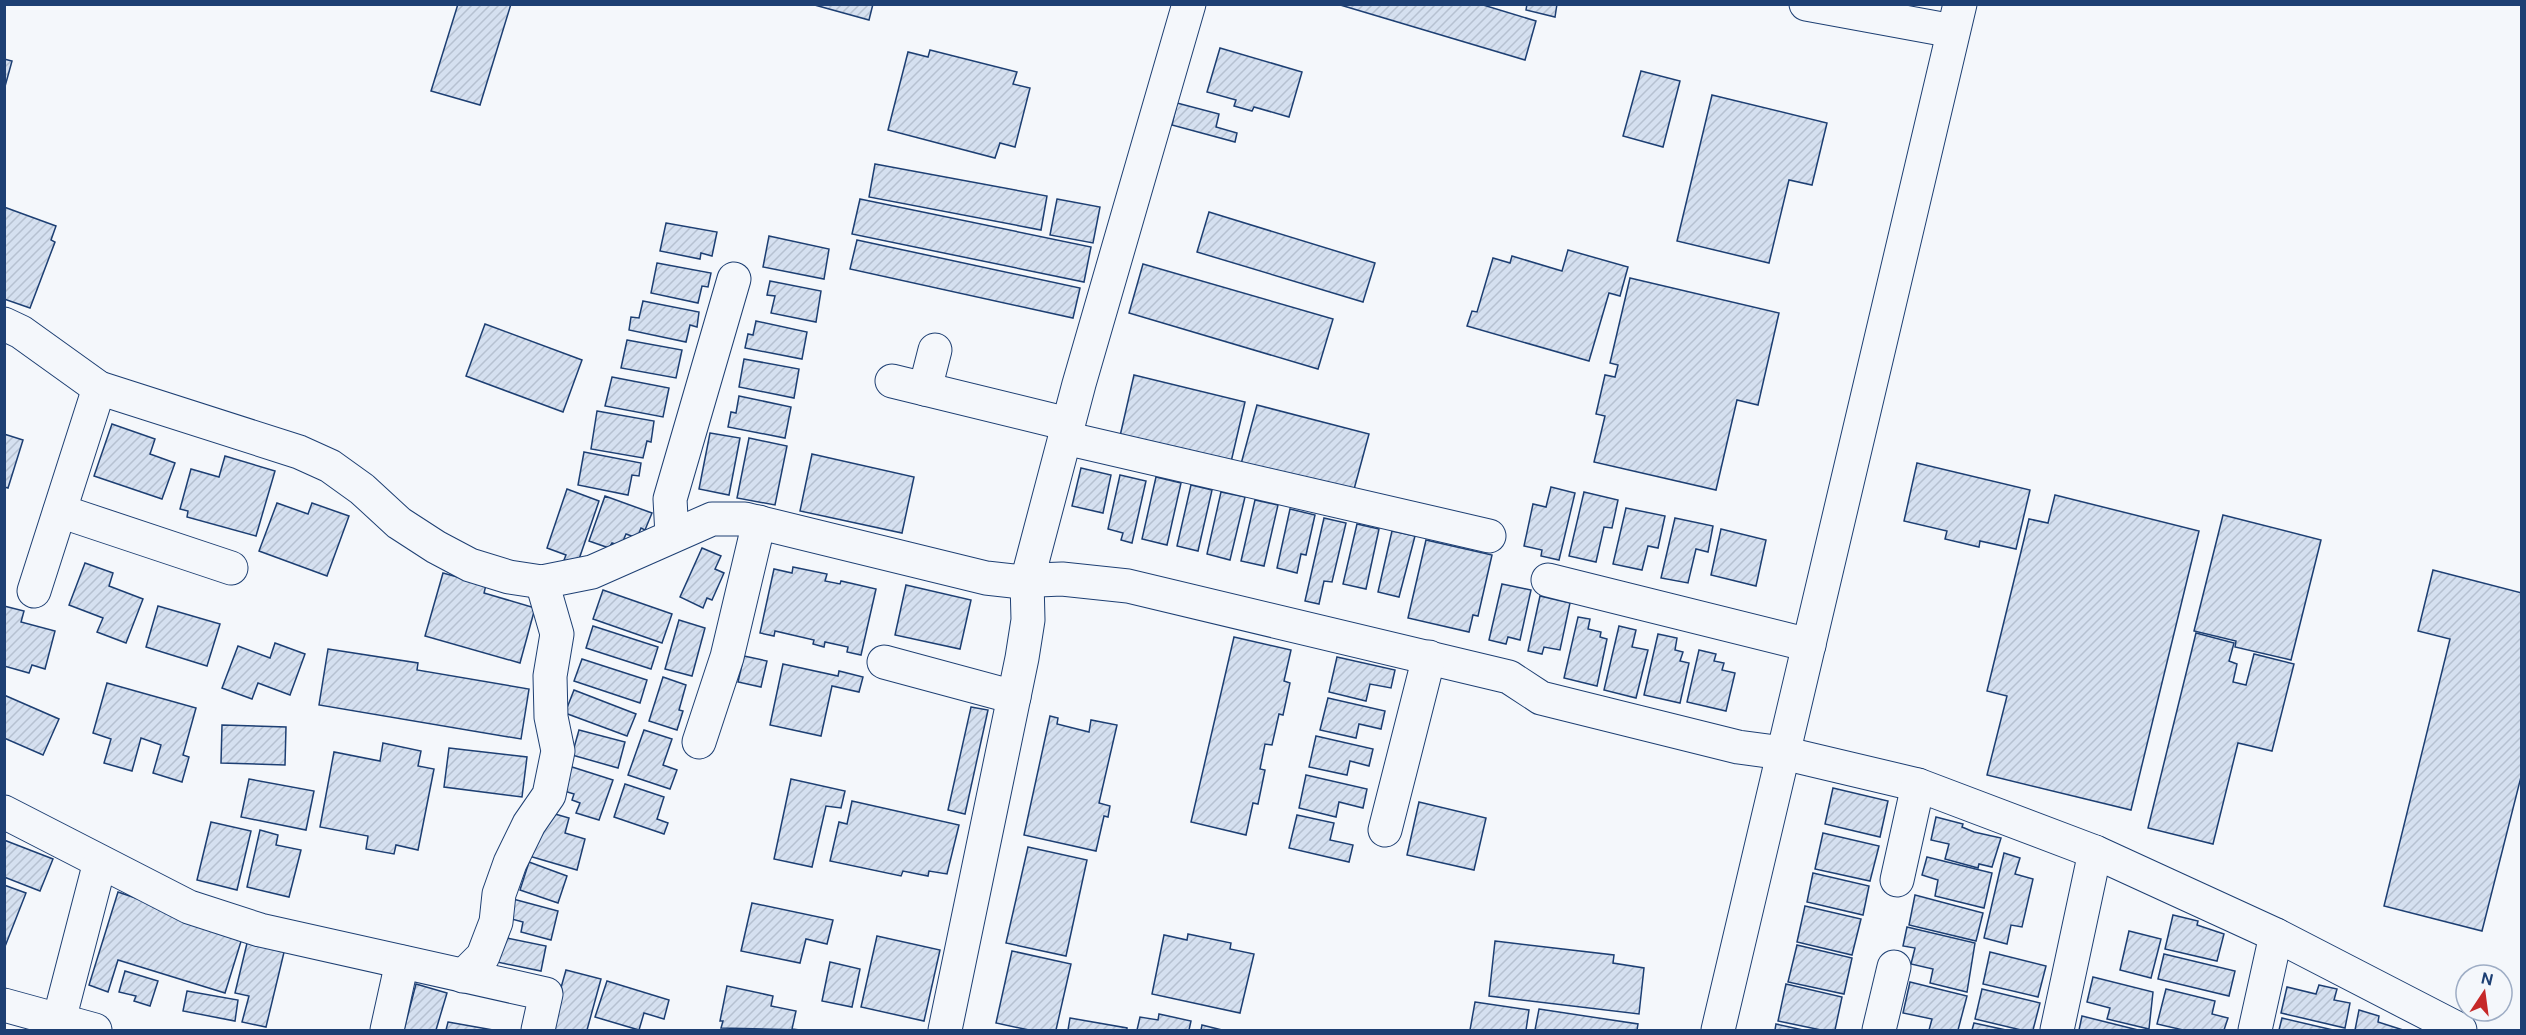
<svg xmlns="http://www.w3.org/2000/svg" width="2526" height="1035" font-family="'DM Sans',sans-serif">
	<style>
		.building { fill: url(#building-hatch); stroke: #1d3f73; stroke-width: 1.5 }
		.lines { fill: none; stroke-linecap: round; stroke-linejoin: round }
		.minor-casing { stroke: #1d3f73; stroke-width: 35 }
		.tertiary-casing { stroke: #1d3f73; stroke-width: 35 }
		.minor { stroke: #f4f7fb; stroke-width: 33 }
		.tertiary { stroke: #f4f7fb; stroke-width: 33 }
	</style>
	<defs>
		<pattern id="building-hatch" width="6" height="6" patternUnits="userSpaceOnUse" patternTransform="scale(1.5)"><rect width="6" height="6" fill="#d5e0f0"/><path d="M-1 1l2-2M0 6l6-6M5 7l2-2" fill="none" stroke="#b6c1d1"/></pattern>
	</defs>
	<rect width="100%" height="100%" fill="#f4f7fb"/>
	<g class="building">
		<path d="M458 4H511L480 105 431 91Z"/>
		<path d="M811 4H873L869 20Z"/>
		<path d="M1337 4H1480L1536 21 1525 60Z"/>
		<path d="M1527 4H1557L1555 17 1526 10Z"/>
		<path d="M1220 48 1302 72 1289 117 1254 107 1252 111 1234 106 1236 100 1207 92Z"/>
		<path d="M930 50 1017 72 1013 84 1030 88 1015 147 1000 143 995 158 888 130 908 52 928 57Z"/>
		<path d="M4 59 12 61 4 90Z"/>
		<path d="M1641 71 1680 81 1663 147 1623 136Z"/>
		<path d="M1712 95 1827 123 1812 185 1789 180 1769 263 1677 241Z"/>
		<path d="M1177 103 1219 114 1216 127 1237 133 1235 142 1172 125Z"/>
		<path d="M875 164 1047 196 1041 230 869 197Z"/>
		<path d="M860 199 1091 247 1084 282 852 234Z"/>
		<path d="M1057 199 1100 207 1093 243 1050 235Z"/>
		<path d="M4 207 56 226 51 240 55 242 30 308 4 299Z"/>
		<path d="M1209 212 1375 263 1363 302 1197 252Z"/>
		<path d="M666 223 717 232 712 256 701 253 700 259 660 251Z"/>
		<path d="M769 236 829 249 824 279 763 267Z"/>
		<path d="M857 240 1080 288 1073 318 850 269Z"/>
		<path d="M1568 250 1628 267 1620 296 1609 293 1589 361 1467 326 1472 311 1477 312 1493 258 1510 263 1512 256 1562 271Z"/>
		<path d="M657 263 711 273 708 287 702 286 698 303 651 293Z"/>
		<path d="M1143 264 1333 319 1318 369 1129 313Z"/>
		<path d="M1630 278 1779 313 1758 405 1737 400 1716 490 1594 462 1605 416 1596 414 1605 375 1615 377 1618 365 1610 363Z"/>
		<path d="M770 281 821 291 816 322 771 313 775 296 767 295Z"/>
		<path d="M643 301 699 312 697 327 690 325 686 342 629 330 631 317 639 318Z"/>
		<path d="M756 321 807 332 802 359 745 348 748 334 753 335Z"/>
		<path d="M485 324 582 360 563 412 466 376Z"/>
		<path d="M627 340 682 350 676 378 621 368Z"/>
		<path d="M744 359 799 369 794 398 739 387Z"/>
		<path d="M1134 375 1245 402 1231 462 1120 436Z"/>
		<path d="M612 377 669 388 663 417 605 406Z"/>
		<path d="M739 396 791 407 785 438 728 427 731 412 736 413Z"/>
		<path d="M1257 405 1369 434 1353 493 1241 464Z"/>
		<path d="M597 411 654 421 651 442 647 441 643 458 591 449Z"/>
		<path d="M112 424 155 439 150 454 175 463 162 499 94 476Z"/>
		<path d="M710 433 740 438 729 495 699 489Z"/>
		<path d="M4 434 23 440 8 488 4 487Z"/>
		<path d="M749 438 787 446 775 505 737 498Z"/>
		<path d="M584 452 641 463 639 476 632 475 628 495 578 485Z"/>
		<path d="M812 454 914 477 902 533 800 511Z"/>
		<path d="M225 456 275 471 256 536 187 517 188 511 180 509 191 469 219 477Z"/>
		<path d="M1917 463 2030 490 2016 549 1980 541 1979 547 1945 539 1947 531 1904 521Z"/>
		<path d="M1081 468 1111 475 1103 513 1072 506Z"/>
		<path d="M1120 475 1146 481 1132 543 1121 540 1123 533 1108 529Z"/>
		<path d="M1156 477 1181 483 1167 545 1142 539Z"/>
		<path d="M1191 485 1212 490 1198 551 1177 546Z"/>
		<path d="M1551 487 1575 493 1559 560 1541 556 1542 550 1524 546 1533 504 1546 507Z"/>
		<path d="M567 489 599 501 577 565 564 560 566 555 547 548Z"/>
		<path d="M1221 492 1245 497 1230 560 1207 554Z"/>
		<path d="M1584 492 1618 500 1612 528 1604 527 1596 562 1569 556Z"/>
		<path d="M2055 495 2199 531 2131 810 1987 775 2007 696 1987 691 2029 519 2048 523Z"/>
		<path d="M605 496 652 513 645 530 641 528 637 538 626 534 621 546 612 543 609 548 589 541Z"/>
		<path d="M1255 500 1278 505 1264 566 1241 561Z"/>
		<path d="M277 503 308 514 312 503 349 516 327 576 259 551Z"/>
		<path d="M1626 508 1665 516 1658 548 1648 546 1642 570 1613 564Z"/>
		<path d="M1290 509 1315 515 1306 555 1301 554 1297 573 1277 568Z"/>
		<path d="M2223 515 2321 540 2291 660 2235 647 2236 641 2194 631Z"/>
		<path d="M1324 518 1346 523 1332 582 1324 581 1319 604 1305 601Z"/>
		<path d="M1675 518 1713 526 1708 552 1696 549 1688 583 1661 578Z"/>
		<path d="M1357 524 1379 529 1366 589 1343 584Z"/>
		<path d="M1721 529 1766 540 1756 586 1711 575Z"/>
		<path d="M1392 531 1415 536 1399 597 1378 592Z"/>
		<path d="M1426 540 1492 555 1478 616 1473 615 1469 632 1408 618Z"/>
		<path d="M702 548 721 556 715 569 724 573 712 600 707 598 703 608 680 597Z"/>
		<path d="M85 563 113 573 109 586 143 599 126 643 97 632 103 618 69 605Z"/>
		<path d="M793 567 827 574 825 581 840 584 841 581 876 589 861 655 847 652 848 647 825 642 824 647 813 644 814 640 775 631 774 636 760 633 774 569 792 573Z"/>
		<path d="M2433 570 2522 593V773L2482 931 2384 906 2450 639 2418 631Z"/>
		<path d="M443 573 486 585 484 593 535 608 520 663 425 636Z"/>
		<path d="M1502 584 1531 590 1520 640 1508 637 1506 644 1489 640Z"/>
		<path d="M906 585 971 600 960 649 895 635Z"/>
		<path d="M603 590 672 614 662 643 593 619Z"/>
		<path d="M1540 596 1570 603 1560 650 1544 647 1542 654 1528 651Z"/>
		<path d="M4 606 24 611 21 622 55 631 45 669 32 665 29 673 4 666Z"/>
		<path d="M158 606 220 624 207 666 146 647Z"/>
		<path d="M1578 617 1590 619 1588 629 1601 632 1600 637 1607 639 1597 686 1564 678Z"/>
		<path d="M679 620 705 628 692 676 665 669Z"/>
		<path d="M593 626 658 647 651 669 586 648Z"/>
		<path d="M1619 626 1636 630 1632 647 1648 650 1636 698 1604 690Z"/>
		<path d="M2196 633 2234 643 2229 661 2237 664 2233 682 2246 685 2254 654 2294 664 2272 751 2238 743 2213 844 2148 828Z"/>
		<path d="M1658 634 1677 638 1675 650 1683 652 1680 661 1689 663 1680 703 1644 695Z"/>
		<path d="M1234 637 1291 650 1284 681 1290 683 1283 715 1279 714 1272 745 1265 744 1260 769 1265 770 1258 804 1253 803 1246 835 1191 822Z"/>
		<path d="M275 643 305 654 290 695 258 683 252 699 222 688 238 646 270 658Z"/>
		<path d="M328 649 418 663 417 670 529 689 521 739 319 705Z"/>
		<path d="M1699 650 1716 654 1714 661 1724 663 1722 670 1735 673 1726 711 1687 702Z"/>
		<path d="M744 656 767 661 761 687 738 682Z"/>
		<path d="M1337 657 1395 670 1391 688 1370 684 1366 701 1329 692Z"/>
		<path d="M582 659 647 680 640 703 574 681Z"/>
		<path d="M783 664 838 676 839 671 863 677 859 692 832 686 821 736 770 725Z"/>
		<path d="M663 677 686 685 679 710 683 711 677 730 649 721Z"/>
		<path d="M107 683 196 708 183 755 189 757 182 782 153 773 161 745 141 738 132 771 104 763 111 739 93 733Z"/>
		<path d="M574 690 636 714 627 736 565 713Z"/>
		<path d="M4 695 59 719 43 755 4 738Z"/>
		<path d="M1328 698 1385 711 1381 729 1359 724 1356 738 1320 730Z"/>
		<path d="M971 707 988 710 965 814 948 810Z"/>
		<path d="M1050 716 1058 718 1057 724 1089 732 1091 720 1117 725 1099 803 1110 806 1108 817 1104 816 1096 851 1024 835Z"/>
		<path d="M222 725 286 727 285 765 221 763Z"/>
		<path d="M579 730 625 742 618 768 572 755Z"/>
		<path d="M644 730 672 739 663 765 677 770 670 789 628 775Z"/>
		<path d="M1316 736 1373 749 1369 766 1350 761 1347 775 1309 767Z"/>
		<path d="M383 743 421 751 418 766 434 769 418 850 396 845 394 854 366 849 368 836 320 827 334 752 380 761Z"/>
		<path d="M449 748 527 757 522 797 444 787Z"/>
		<path d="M569 766 613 780 599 820 576 813 580 803 572 800 574 794 561 790Z"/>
		<path d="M1306 775 1367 789 1363 808 1339 802 1336 817 1299 808Z"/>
		<path d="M249 779 314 791 306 830 241 817Z"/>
		<path d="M791 779 845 791 841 808 826 806 812 867 774 859Z"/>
		<path d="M625 784 664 797 657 819 668 823 664 834 614 817Z"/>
		<path d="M1833 788 1888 801 1880 837 1825 824Z"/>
		<path d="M852 801 959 825 947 874 929 871 928 876 903 871 901 876 830 861 839 822 847 824Z"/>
		<path d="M1419 802 1486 818 1474 870 1407 855Z"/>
		<path d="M548 812 569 818 565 833 585 839 577 870 529 856Z"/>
		<path d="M1297 815 1334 823 1330 840 1353 845 1349 862 1289 848Z"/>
		<path d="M1936 817 1963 824 1962 827 1974 832 2001 838 1992 867 1979 864 1978 868 1945 859 1949 844 1931 840Z"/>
		<path d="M211 822 251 831 237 890 197 880Z"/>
		<path d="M260 830 278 835 276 845 301 850 289 897 247 887Z"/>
		<path d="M1823 833 1879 846 1870 881 1815 869Z"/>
		<path d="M4 840 53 859 40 891 4 877Z"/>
		<path d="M1028 847 1087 860 1066 956 1006 943Z"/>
		<path d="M2004 853 2020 858 2015 874 2033 879 2022 927 2011 925 2007 944 1984 938Z"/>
		<path d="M1927 857 1992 873 1984 908 1935 896 1938 880 1922 875Z"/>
		<path d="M529 862 567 876 558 903 520 890Z"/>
		<path d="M1813 873 1869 886 1863 915 1807 902Z"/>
		<path d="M4 885 26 893 4 949Z"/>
		<path d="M118 892 243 935 225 993 118 960 108 992 89 985Z"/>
		<path d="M1915 895 1983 913 1976 941 1909 925Z"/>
		<path d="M513 899 558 911 551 940 521 932 523 922 508 918Z"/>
		<path d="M752 903 833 920 827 944 806 939 800 963 741 951Z"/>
		<path d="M1805 906 1861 919 1852 955 1797 942Z"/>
		<path d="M2173 915 2198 921 2197 925 2224 934 2217 961 2165 949Z"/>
		<path d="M1907 927 1975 943 1967 992 1930 983 1933 969 1911 964 1915 948 1903 946Z"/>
		<path d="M2129 931 2161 939 2151 978 2120 970Z"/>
		<path d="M1188 934 1231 943 1230 949 1254 954 1240 1013 1152 994 1164 935 1187 940Z"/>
		<path d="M249 935 286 944 266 1027 242 1022 249 996 235 993Z"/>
		<path d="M877 936 940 950 924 1021 861 1007Z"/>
		<path d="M502 937 546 946 541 971 497 962Z"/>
		<path d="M1495 941 1614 955 1613 963 1644 968 1639 1014 1489 996Z"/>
		<path d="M1797 945 1852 958 1844 994 1788 982Z"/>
		<path d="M1012 951 1071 964 1056 1030H1029L996 1023Z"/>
		<path d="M1990 952 2046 966 2038 997 1983 984Z"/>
		<path d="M2164 954 2235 971 2229 996 2158 979Z"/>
		<path d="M830 962 860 969 852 1007 822 1001Z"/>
		<path d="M566 970 601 979 587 1030H549Z"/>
		<path d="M125 971 158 981 150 1006 134 1001 136 996 119 992Z"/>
		<path d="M2093 977 2153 992 2149 1029 2107 1019 2110 1008 2087 1002Z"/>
		<path d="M607 981 669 1000 664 1019 644 1013 639 1030 595 1017Z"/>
		<path d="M1910 982 1967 996 1958 1030H1929L1932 1019 1903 1013Z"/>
		<path d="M416 984 447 993 436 1030H404Z"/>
		<path d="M1786 984 1842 997 1835 1030H1821L1778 1021Z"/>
		<path d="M2319 985 2337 989 2334 1000 2350 1003 2345 1028 2281 1013 2287 987 2316 994Z"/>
		<path d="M727 986 773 996 771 1006 796 1011 792 1029 800 1030 721 1028 723 1021H720Z"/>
		<path d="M1982 989 2040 1003 2033 1030H2021L1975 1019Z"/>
		<path d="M2166 989 2215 1001 2212 1014 2228 1018 2224 1030H2183L2157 1024Z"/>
		<path d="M187 991 238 1000 235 1021 183 1011Z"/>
		<path d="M1475 1002 1529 1010 1526 1030H1470Z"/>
		<path d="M1539 1009 1638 1024 1637 1030H1535Z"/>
		<path d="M2359 1010 2379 1016 2378 1022 2403 1030H2355Z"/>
		<path d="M1159 1014 1191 1021 1189 1030H1137L1140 1017 1158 1020Z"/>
		<path d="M2082 1016 2138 1030H2079Z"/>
		<path d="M1070 1018 1127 1028V1030H1068Z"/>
		<path d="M2282 1018 2333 1030H2279Z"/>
		<path d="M448 1022 493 1030H446Z"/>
		<path d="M1974 1023 2006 1030H1972Z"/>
		<path d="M1776 1024 1803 1030H1775Z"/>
		<path d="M1202 1025 1222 1030H1201Z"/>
	</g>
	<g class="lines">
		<g class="minor-casing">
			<g id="minor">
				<path d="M1806 4 1953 31"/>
				<path d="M4 324 21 332 99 388 299 452 330 466 362 489 399 523 436 547 470 565 509 577 542 582 592 572 712 519H745L986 578 1013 581 1062 579 1128 586 1509 677 1541 698 1738 747 1783 753 1918 785 2095 852 2276 935 2460 1030"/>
				<path d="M892 381 1068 424"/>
				<path d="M925 389 935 350"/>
				<path d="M1065 438 1489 536"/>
				<path d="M60 511 231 568"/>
				<path d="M672 535 670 499 734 279"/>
				<path d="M1548 580 1809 645"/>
				<path d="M34 591 99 388"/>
				<path d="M884 662 1014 697"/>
				<path d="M699 742 727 657 759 522"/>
				<path d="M4 812 189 907 260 930 546 994 538 1030"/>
				<path d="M1385 830 1429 657"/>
				<path d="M1897 880 1918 785"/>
				<path d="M463 976 483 956 496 922 499 894 510 863 529 824 549 795 558 751 551 717 550 676 557 634 542 582"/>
				<path d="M4 1005 95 1030"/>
				<path d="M59 1020 100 862"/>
				<path d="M387 1030 402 962"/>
				<path d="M945 1030 1022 658 1028 620 1027 581 1079 384 1189 4"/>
				<path d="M1879 1030 1894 967"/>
				<path d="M2057 1030 2095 852"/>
				<path d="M2255 1030 2276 935"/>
			</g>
		</g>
		<g class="tertiary-casing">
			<path id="tertiary" d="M1718 1030 1960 4"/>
		</g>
		<use href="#minor" class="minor"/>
		<use href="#tertiary" class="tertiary"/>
	</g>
	<rect width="2526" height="1035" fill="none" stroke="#1d3f73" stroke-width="12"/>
	<g transform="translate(2484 993) rotate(13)"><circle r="28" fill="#f4f7fb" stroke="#9eadc5" stroke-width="1.5"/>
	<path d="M0-4.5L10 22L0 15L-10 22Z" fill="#c62828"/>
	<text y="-9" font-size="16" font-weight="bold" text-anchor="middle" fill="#1d3f73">N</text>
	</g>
</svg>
